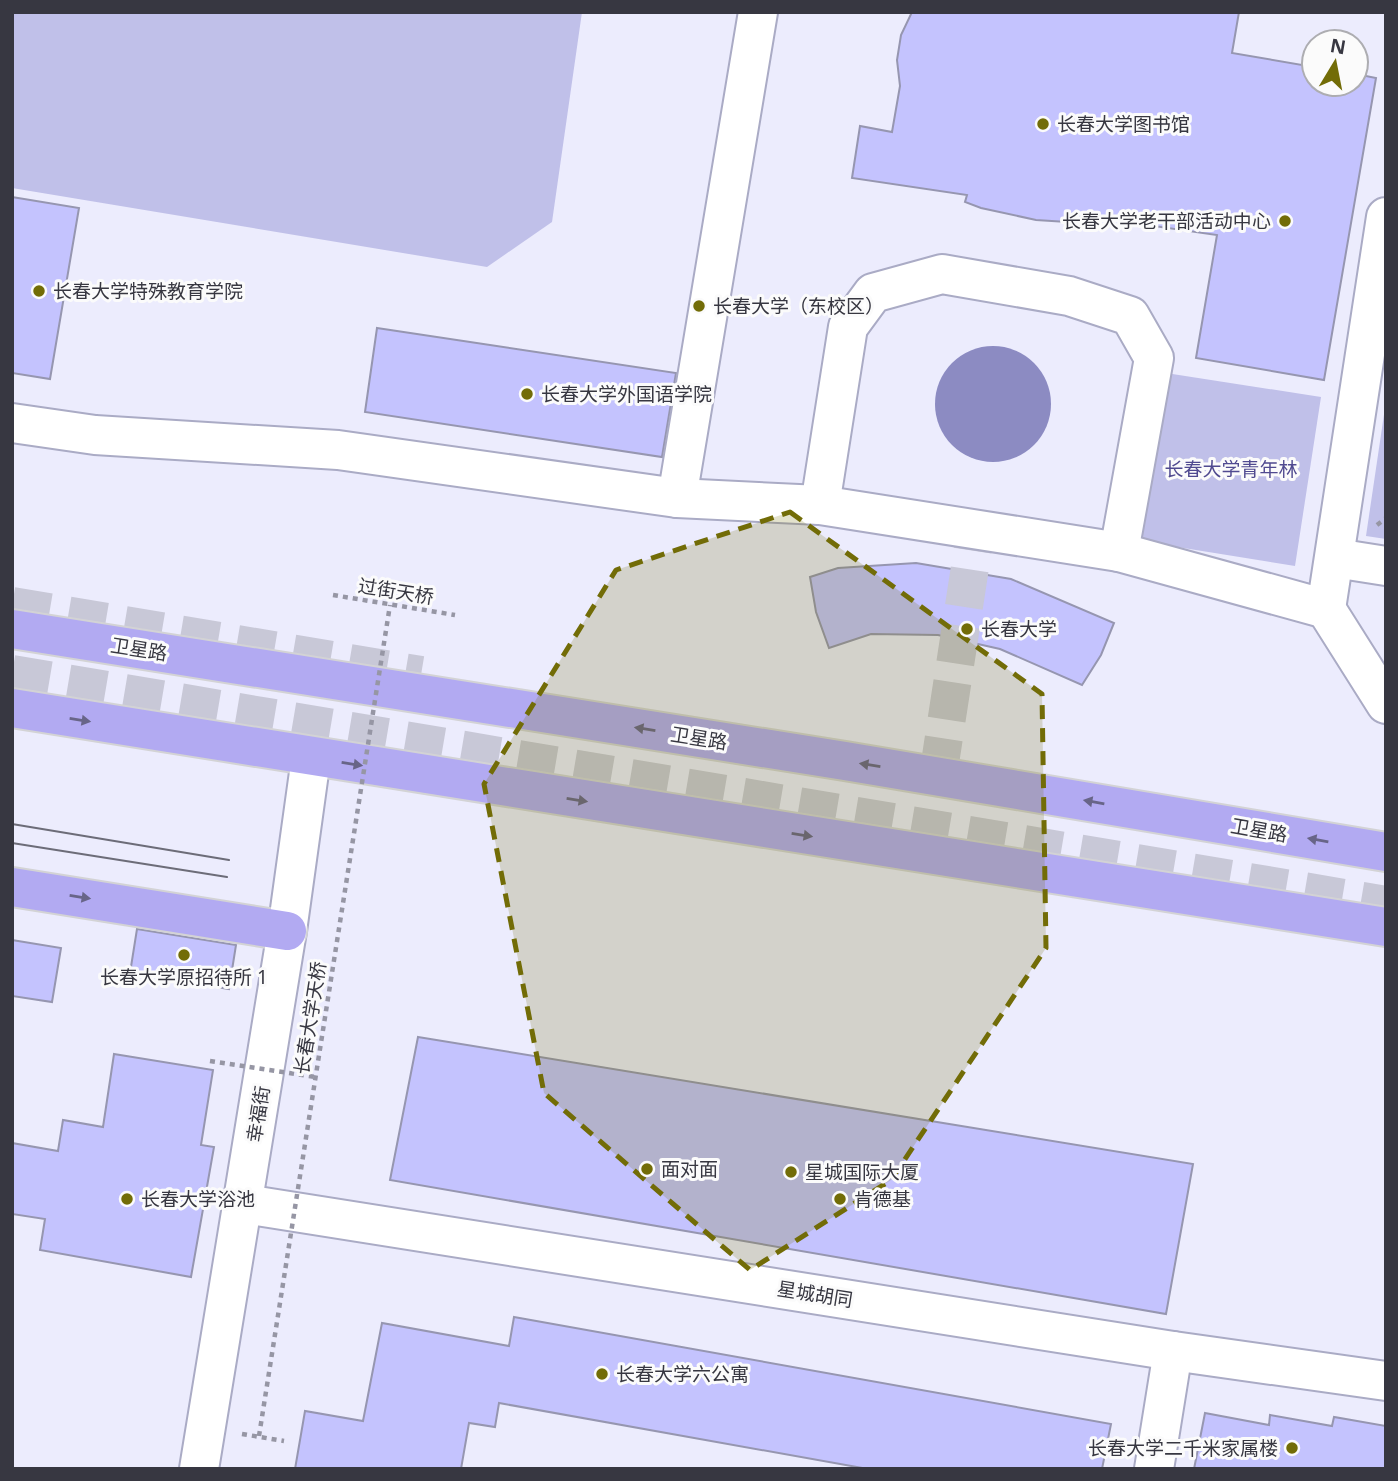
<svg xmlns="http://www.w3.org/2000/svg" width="1398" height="1481" font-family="'Noto Sans','Noto Sans SC',sans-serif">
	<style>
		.green { fill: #c0c0e9 }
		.water { fill: #8c8bc2 }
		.building { fill: #c4c3fe; stroke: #9696b0; stroke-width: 2 }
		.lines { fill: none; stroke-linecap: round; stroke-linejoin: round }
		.minor-tunnel { stroke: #c8c8d7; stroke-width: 38; stroke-dasharray: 38 19; stroke-linecap: butt }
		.highway-tunnel { stroke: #c8c8d7; stroke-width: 38; stroke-dasharray: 38 19; stroke-linecap: butt }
		.minor-casing { stroke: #aaabc5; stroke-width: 42 }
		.major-casing { stroke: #d3d3d5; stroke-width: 42 }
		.path { stroke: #9696a4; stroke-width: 4.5; stroke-dasharray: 5 5; stroke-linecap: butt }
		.minor { stroke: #fff; stroke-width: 38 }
		.major { stroke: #b2aaf2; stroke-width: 38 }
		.tram { stroke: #6c6c78; stroke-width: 2 }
		.path-bridge { stroke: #9696a4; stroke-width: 4.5; stroke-dasharray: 5 5; stroke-linecap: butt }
		.oneway { fill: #686588 }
		.marked { fill: #726c07; fill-opacity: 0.2; stroke: #726c07; stroke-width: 5; stroke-dasharray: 14 9; stroke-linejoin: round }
		.poi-dot { fill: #726c07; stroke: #fbfbfb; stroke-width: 2.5 }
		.labels { text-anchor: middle; stroke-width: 6; stroke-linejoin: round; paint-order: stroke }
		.poi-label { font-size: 19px; fill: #373741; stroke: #fbfbfb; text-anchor: start }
		.park-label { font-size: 19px; fill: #504a90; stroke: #fbfbfb }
		.street-label { font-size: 19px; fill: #373741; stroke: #fbfbfb }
	</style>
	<rect width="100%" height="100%" fill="#ececfd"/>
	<g class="green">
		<path d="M12 12H582L552 222 487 267 12 188Z"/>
		<path d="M1166 373 1321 397 1295 566 1140 541Z"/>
		<path d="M1386 401V539L1366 536Z"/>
	</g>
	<circle class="water" cx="993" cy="404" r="58"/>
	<g class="building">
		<path d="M912 12H1239L1232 53 1314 67V84H1356V74L1376 78 1324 380 1196 358 1217 235 1112 220 1083 223 1036 220 981 208 965 202 967 195 852 178 860 126 892 132 900 86 897 60 901 35Z"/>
		<path d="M12 197 79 208 50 379 12 373Z"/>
		<path d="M377 328 676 373 662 457 365 412Z"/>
		<path d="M916 563 1011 579 1114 623 1101 655 1082 685 1000 649 938 635 871 634 829 648 816 612 810 577 838 568Z"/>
		<path d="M137 929 236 945 229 989 130 973Z"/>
		<path d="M12 940 61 948 52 1002 12 996Z"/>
		<path d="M418 1037 1193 1164 1166 1314 390 1180Z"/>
		<path d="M114 1054 213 1070 201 1145 214 1147 191 1277 40 1250 45 1219 12 1214V1143L58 1151 63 1120 103 1127Z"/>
		<path d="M514 1317 1111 1424 1102 1469H868L499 1403 495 1427 469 1423 461 1469H295L305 1411 363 1421 382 1323 509 1346Z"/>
		<path d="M1205 1413 1269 1425 1270 1415 1332 1426 1334 1417 1386 1426V1469H1194Z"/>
	</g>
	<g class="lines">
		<path class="minor-tunnel" d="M938 776 976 528"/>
		<g class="highway-tunnel">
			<path d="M12 606 421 675"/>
			<path d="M12 674 1386 905"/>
		</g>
		<g class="minor-casing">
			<g id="minor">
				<path d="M12 423 95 435 338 450 677 498 820 505 1119 552 1326 609 1386 217"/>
				<path d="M677 498 758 12"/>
				<path d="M820 505 848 327 873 293 942 274 1069 296 1130 316 1154 358 1119 552"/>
				<path d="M1335 558 1386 566"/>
				<path d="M1326 609 1386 704"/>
				<path d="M244 1204 1173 1351 1386 1381"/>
				<path d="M199 1469 287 931 311 758"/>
				<path d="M1154 1469 1173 1351"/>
			</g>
		</g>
		<g class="major-casing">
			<g id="major">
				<path d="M12 629 845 761 1386 852"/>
				<path d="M12 708 1386 927"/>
				<path d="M12 887 287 931"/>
			</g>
		</g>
		<g class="path">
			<path d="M1377 525 1386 518"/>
			<path d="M333 595 455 615"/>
			<path d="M242 1434 284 1441"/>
		</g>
		<use href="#minor" class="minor"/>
		<use href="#major" class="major"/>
		<g class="tram">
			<path d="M12 824 229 860"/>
			<path d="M12 843 227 877"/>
		</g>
		<g class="path-bridge">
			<path d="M210 1061 315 1077"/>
			<path d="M259 1436 390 605"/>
		</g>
	</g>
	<defs><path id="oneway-solid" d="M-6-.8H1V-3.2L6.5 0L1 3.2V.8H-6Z" transform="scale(1.75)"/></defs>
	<g class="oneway">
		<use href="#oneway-solid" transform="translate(80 720) rotate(9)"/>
		<use href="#oneway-solid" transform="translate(645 729) rotate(-171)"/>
		<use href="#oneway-solid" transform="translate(352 764) rotate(9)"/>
		<use href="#oneway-solid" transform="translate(870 765) rotate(-171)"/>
		<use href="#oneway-solid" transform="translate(577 800) rotate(9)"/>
		<use href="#oneway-solid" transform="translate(1094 802) rotate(-170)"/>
		<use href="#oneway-solid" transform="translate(802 835) rotate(9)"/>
		<use href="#oneway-solid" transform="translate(1318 840) rotate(-170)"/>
		<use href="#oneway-solid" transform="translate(80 897) rotate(9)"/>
	</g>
	<path class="marked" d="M790 512 1042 694 1046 948 891 1180 750 1270 544 1093 484 784 616 570Z"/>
	<g class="poi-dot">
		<circle cx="1043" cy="124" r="7"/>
		<circle cx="1285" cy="221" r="7"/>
		<circle cx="39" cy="291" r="7"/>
		<circle cx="699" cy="306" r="7"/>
		<circle cx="527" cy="394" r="7"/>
		<circle cx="967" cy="629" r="7"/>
		<circle cx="184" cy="955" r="7"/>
		<circle cx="647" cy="1169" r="7"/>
		<circle cx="791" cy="1172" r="7"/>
		<circle cx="127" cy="1199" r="7"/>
		<circle cx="840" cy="1199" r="7"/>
		<circle cx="602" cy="1374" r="7"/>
		<circle cx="1292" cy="1448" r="7"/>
	</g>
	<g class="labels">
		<g class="poi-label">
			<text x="1057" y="131">长春大学图书馆</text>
			<text x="1271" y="228" text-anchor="end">长春大学老干部活动中心</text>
			<text x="53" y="298">长春大学特殊教育学院</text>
			<text x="713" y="313">长春大学（东校区）</text>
			<text x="541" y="401">长春大学外国语学院</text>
			<text x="981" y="636">长春大学</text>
			<text x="184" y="984" text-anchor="middle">长春大学原招待所 1</text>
			<text x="661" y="1176">面对面</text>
			<text x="805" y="1179">星城国际大厦</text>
			<text x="141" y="1206">长春大学浴池</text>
			<text x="854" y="1206">肯德基</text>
			<text x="616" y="1381">长春大学六公寓</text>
			<text x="1278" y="1455" text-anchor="end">长春大学二千米家属楼</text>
		</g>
		<g class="park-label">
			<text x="1231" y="476">长春大学青年林</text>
		</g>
		<g class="street-label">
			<text transform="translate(396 591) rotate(9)" y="7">过街天桥</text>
			<text transform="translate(139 649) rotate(9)" y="7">卫星路</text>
			<text transform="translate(699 738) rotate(9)" y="7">卫星路</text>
			<text transform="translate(1259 830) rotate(10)" y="7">卫星路</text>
			<text transform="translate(310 1018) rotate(-81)" y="7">长春大学天桥</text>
			<text transform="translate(258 1114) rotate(-81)" y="7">幸福街</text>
			<text transform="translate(815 1294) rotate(9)" y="7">星城胡同</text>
		</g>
	</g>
	<rect width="1398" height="1481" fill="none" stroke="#373741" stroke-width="28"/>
	<g transform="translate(1335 63) rotate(10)"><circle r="33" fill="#fbfbfb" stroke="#adadb1" stroke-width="2"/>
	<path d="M0-5L12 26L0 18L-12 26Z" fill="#726c07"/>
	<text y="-10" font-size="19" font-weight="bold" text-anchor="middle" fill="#373741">N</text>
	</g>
</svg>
